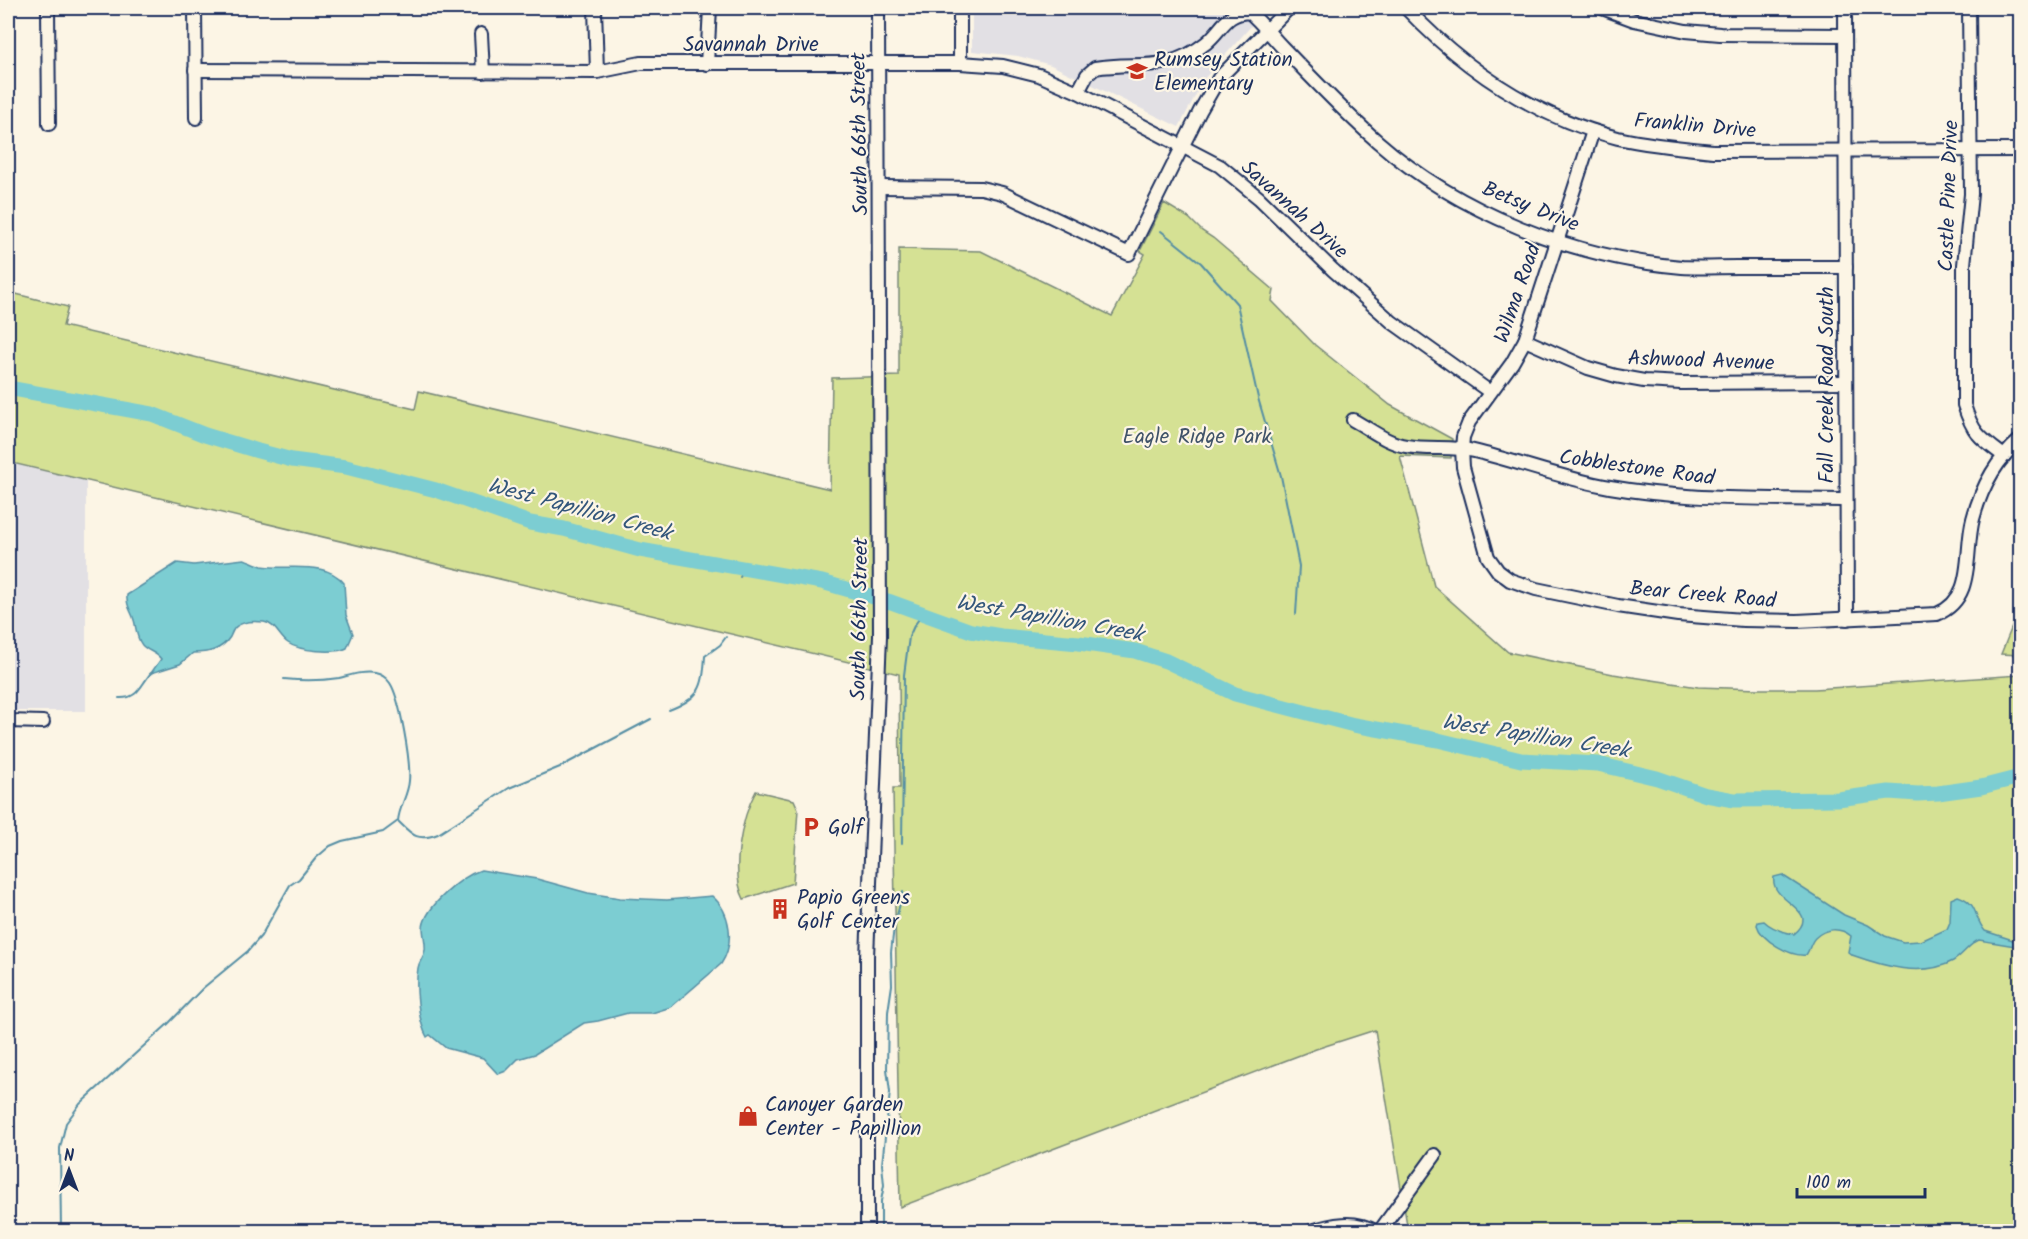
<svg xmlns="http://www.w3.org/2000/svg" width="2028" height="1239" font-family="Kalam,sans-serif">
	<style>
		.built { fill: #e2e0e4 }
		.green { fill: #d5e194; stroke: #788879; stroke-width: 1.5 }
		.water { fill: #7ccdd2; stroke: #558ea4; stroke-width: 1.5 }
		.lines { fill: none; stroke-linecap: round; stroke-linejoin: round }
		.stream { stroke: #558ea4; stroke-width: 2 }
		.river { stroke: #7ccdd2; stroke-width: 15 }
		.minor-casing { stroke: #1b2f5e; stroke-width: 16 }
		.minor { stroke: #fcf5e5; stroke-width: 12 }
		.labels { text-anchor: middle; stroke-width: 4.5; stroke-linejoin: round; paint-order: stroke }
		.street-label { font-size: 21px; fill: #1b2f5e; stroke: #fcf5e5 }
		.poi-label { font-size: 21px; fill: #1b2f5e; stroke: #fcf5e5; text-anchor: start }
		.park-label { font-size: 21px; fill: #405369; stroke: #fcf5e5 }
		.water-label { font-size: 22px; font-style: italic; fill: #33567b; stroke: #fcf5e5 }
	</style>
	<rect width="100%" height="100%" fill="#fcf5e5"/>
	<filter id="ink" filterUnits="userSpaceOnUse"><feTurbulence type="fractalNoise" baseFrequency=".0167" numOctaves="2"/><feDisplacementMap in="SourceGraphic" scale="12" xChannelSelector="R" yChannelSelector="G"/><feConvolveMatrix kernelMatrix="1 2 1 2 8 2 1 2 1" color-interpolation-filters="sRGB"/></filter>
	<g filter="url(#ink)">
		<g class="built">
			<path d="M972 8H1271L1252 25 1204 79 1179 127 1051 65 1018 56 972 51Z"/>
			<path d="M8 462 86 481V711H8Z"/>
		</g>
		<g class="green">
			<path d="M1164 203 1189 218 1202 231 1213 238 1274 290 1272 301 1315 345 1390 405 1452 439 1451 458 1400 456 1434 586 1508 652 1613 674 1698 687 1758 689H1815L2020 675V1231H1408L1375 1030 1316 1049 900 1207 893 788H900L899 674 8 462V292L68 307 63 326 415 409 419 391 830 489 832 378 899 376V249L981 251 1112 316 1145 254 1140 251Z"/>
			<path d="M2020 607V655L2001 654Z"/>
			<path d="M756 791 794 800 798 809 793 883 744 899C730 873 742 816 756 791Z"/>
		</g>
		<g class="water">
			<path d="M244 559C250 561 256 564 262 566 288 571 325 559 344 583L346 615 353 634 347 648C335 654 299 651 288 643 279 637 276 624 264 622 256 621 244 621 237 626 233 628 232 633 230 637 221 651 207 653 193 653L180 664 151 673 161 659C156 652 147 651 142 645 135 636 137 627 133 617 130 609 126 605 127 595L177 563 194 565Z"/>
			<path d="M481 870 537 879 588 893 620 898 667 900 712 896C731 912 735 943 721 964L671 1007 652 1013H628L598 1021 584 1023 535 1054 518 1059 506 1071 498 1074 483 1058 446 1048 430 1035 427 1037C418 1021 415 986 418 968 419 961 424 957 425 950 426 943 423 935 423 927 426 906 462 876 481 870Z"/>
			<path d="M1782 875 1844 915 1868 925 1885 936 1903 942 1921 941 1947 929 1950 922 1951 899 1958 896C1979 903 1973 917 1985 931L2019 942 2018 945 2015 946 1979 940C1969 944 1963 955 1953 961 1922 978 1883 966 1852 955L1848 952 1851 936C1840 927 1825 928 1815 938 1810 943 1810 950 1806 955 1791 957 1761 940 1757 925L1758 922 1764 921C1772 929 1783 932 1794 934 1824 909 1769 903 1774 877Z"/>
		</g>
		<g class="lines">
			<g class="stream">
				<path d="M1161 231 1201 263 1237 304 1258 398 1281 476 1299 566 1296 614"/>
				<path d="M740 577 745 569"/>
				<path d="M119 698C138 699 140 686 151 673"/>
				<path d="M669 710C700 698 703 689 705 656L720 645 726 637"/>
				<path d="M398 821C412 835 417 842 438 834L509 788 560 767 651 719"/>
				<path d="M902 843 904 675 909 637 914 626 923 613"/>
				<path d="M61 1232 60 1148 66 1123 80 1104 168 1024 203 988 248 951 261 936 290 885 299 879 316 858 330 846 342 841 383 832 398 821C399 807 408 795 409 781 411 762 400 698 390 683 386 677 381 674 375 673 362 671 351 675 339 678 320 681 303 681 284 679"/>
				<path d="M881 1232V1201L884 1185 882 1164 890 1092 887 1069 888 1012 892 985 891 952 894 927 903 892"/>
			</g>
			<path class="river" d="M8 388 152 414 205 435 258 451 292 460 346 467 436 490 530 523 564 529 640 550 822 582 891 602 971 631 1001 636 1079 643 1135 651 1166 661 1235 694 1354 725 1438 740 1521 760 1598 764 1657 778 1706 795 1734 800 1838 799 1889 792 1918 794 1938 793 1981 787 2020 777"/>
			<g class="minor-casing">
				<g id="minor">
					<path d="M48 8 49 124"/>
					<path d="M195 8 196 118"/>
					<path d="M595 8 597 72"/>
					<path d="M1406 8C1464 69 1535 117 1618 138 1649 145 1681 148 1713 151L2020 150"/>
					<path d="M1602 8 1634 20 1686 31 1720 34 1845 35"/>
					<path d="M1845 8 1847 619"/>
					<path d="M1969 8 1971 194 1964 265V405C1973 434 1980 438 2004 456"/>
					<path d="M481 34 483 72"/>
					<path d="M960 63V8"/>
					<path d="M707 64 710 8"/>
					<path d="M195 70 597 72 641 63H960L1003 66 1039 75 1078 92 1220 166 1259 198 1333 270 1392 322 1490 392"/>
					<path d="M1078 92 1087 75 1095 68C1139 61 1167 74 1206 43 1223 29 1225 13 1249 12 1262 23 1272 37 1283 48 1314 80 1344 112 1377 141 1459 213 1574 258 1682 267 1700 268 1719 267 1737 267 1773 267 1809 267 1846 267"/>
					<path d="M1593 131 1525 340 1512 363 1469 422 1463 437 1462 449 1463 467 1488 557 1498 571 1510 580 1536 589 1618 606 1678 615 1743 620 1797 621 1937 614C1976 598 1964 553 1973 519 1981 489 1996 460 2020 440"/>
					<path d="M879 187 981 188 1002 193 1129 254 1200 111 1219 78 1289 8"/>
					<path d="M1525 340 1588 368 1616 376 1644 381 1681 383 1846 382"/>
					<path d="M1353 420C1370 429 1387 443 1406 446 1429 450 1452 446 1474 451 1520 462 1564 479 1610 487 1689 501 1767 498 1846 500"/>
					<path d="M8 721 43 722"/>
					<path d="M867 1232V957L880 636 878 8"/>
					<path d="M1308 1232C1332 1224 1354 1219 1377 1232"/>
					<path d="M1379 1232 1435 1155"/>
				</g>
			</g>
			<use href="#minor" class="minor"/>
		</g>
	</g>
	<defs>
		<g id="school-bare" transform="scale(1.62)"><path d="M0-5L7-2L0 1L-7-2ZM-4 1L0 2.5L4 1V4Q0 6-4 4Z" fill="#c8321e" stroke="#fcf5e5" stroke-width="2.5" paint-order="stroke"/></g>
		<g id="parking-bare" transform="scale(1.62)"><path d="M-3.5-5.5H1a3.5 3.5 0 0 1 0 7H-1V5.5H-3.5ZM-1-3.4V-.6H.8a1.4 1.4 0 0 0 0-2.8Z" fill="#c8321e" stroke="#fcf5e5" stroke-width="2.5" paint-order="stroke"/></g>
		<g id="building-bare" transform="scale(1.62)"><path d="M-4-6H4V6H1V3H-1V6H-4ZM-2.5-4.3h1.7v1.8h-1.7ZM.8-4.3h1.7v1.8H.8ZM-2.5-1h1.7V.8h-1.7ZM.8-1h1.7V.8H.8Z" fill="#c8321e" stroke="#fcf5e5" stroke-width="2.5" paint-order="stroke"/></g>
		<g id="shop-bare" transform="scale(1.62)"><path d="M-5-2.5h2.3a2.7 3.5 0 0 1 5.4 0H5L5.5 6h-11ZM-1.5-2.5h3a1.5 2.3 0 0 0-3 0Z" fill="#c8321e" stroke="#fcf5e5" stroke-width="2.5" paint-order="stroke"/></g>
	</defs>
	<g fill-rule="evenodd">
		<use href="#school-bare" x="1137" y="71"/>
		<use href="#parking-bare" x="811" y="827"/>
		<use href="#building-bare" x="780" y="909"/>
		<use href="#shop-bare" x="748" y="1116"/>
	</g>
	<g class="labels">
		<g class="street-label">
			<text x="751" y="51">Savannah Drive</text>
			<text transform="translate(1695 125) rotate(5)" y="7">Franklin Drive</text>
			<text transform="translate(859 134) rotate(-91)" y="7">South 66th Street</text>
			<text transform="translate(1948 196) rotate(-88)" y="7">Castle Pine Drive</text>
			<text transform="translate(1531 206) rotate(22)" y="7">Betsy Drive</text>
			<text transform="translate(1295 209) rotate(42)" y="7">Savannah Drive</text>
			<text transform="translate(1517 293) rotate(-71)" y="7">Wilma Road</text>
			<text transform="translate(1701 360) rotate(2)" y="7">Ashwood Avenue</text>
			<text transform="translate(1826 385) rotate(-90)" y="7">Fall Creek Road South</text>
			<text transform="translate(1637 467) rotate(8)" y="7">Cobblestone Road</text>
			<text transform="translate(1703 594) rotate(5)" y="7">Bear Creek Road</text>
			<text transform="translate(859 619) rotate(-89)" y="7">South 66th Street</text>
		</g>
		<g class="poi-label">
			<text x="1154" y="66">Rumsey Station<tspan x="1154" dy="24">Elementary</tspan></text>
			<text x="828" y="834">Golf</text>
			<text x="797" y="904">Papio Greens<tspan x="797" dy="24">Golf Center</tspan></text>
			<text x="765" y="1111">Canoyer Garden<tspan x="765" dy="24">Center - Papillion</tspan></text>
		</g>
		<g class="park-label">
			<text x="1197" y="443">Eagle Ridge Park</text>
		</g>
		<g class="water-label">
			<text transform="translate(580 508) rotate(15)" y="8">West Papillion Creek</text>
			<text transform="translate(1050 617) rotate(10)" y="8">West Papillion Creek</text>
			<text transform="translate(1536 735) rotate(9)" y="8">West Papillion Creek</text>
		</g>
	</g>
	<rect width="2028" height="1239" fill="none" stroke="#fcf5e5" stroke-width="30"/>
	<rect x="15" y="15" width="1998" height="1209" fill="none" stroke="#1b2f5e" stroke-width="2" filter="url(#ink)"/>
	<g transform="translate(69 1170)" stroke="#fcf5e5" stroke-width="4.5" paint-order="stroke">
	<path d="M0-4.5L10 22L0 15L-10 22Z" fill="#1b2f5e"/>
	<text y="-9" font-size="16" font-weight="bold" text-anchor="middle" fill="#1b2f5e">N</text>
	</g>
	<path d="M1797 1188v9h128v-9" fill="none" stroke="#1b2f5e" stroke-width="3"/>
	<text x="1806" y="1188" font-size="18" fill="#1b2f5e" stroke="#fcf5e5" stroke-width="4.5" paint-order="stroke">100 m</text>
</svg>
